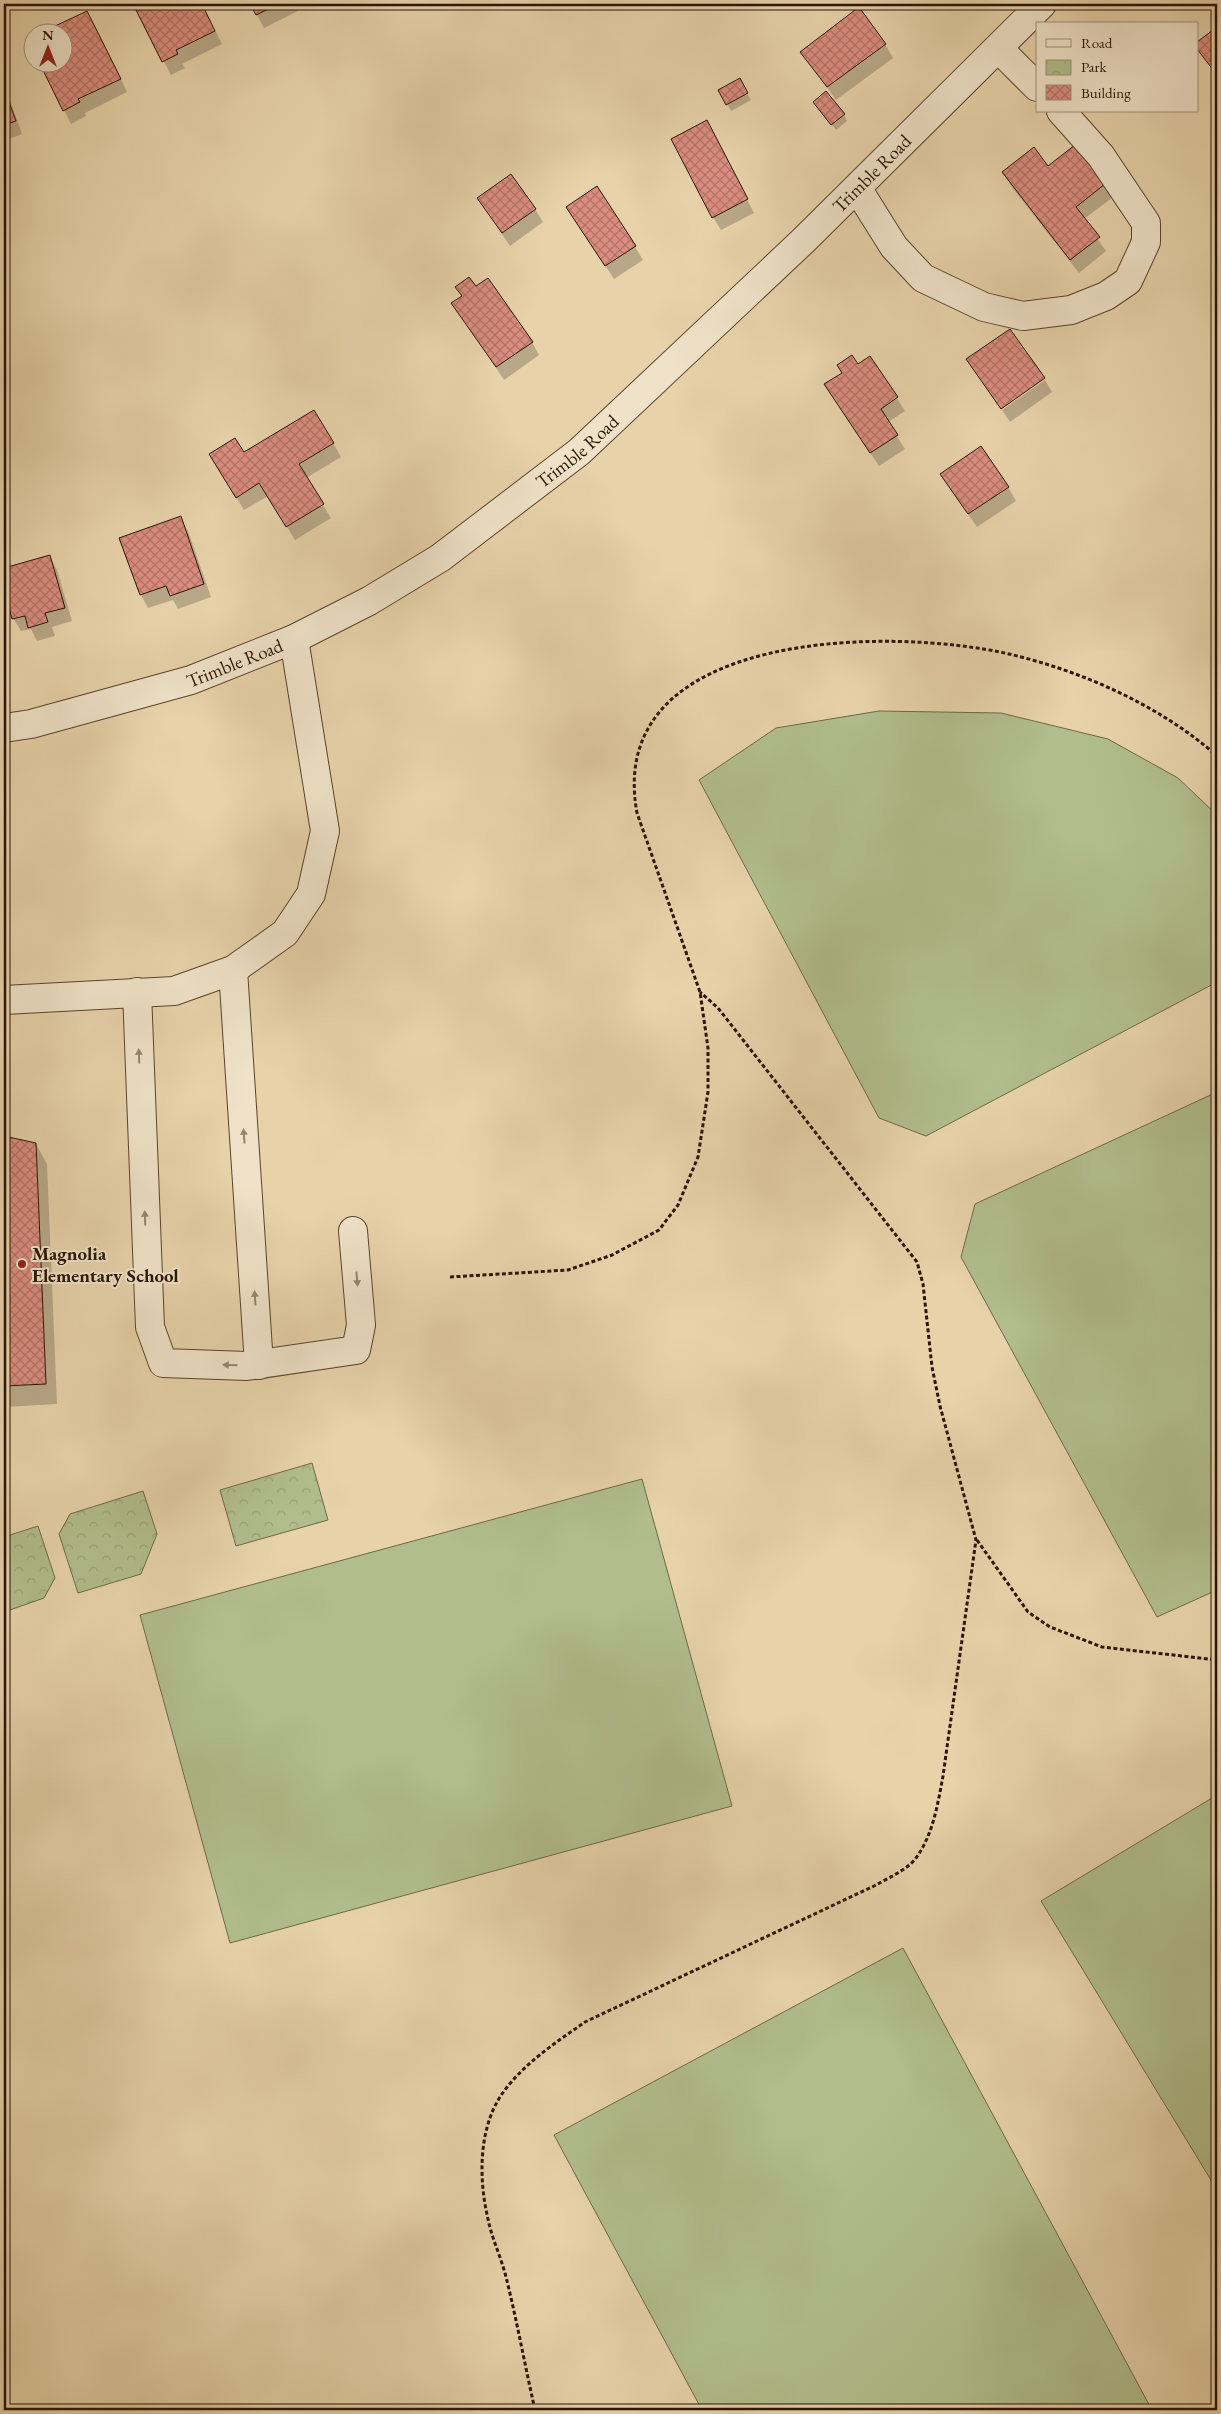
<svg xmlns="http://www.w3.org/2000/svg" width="1221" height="2414" font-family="'EB Garamond',serif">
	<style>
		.grass { fill: #b1bd8c; stroke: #6e6946 }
		.park { fill: url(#park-crowns); stroke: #6e6946 }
		.shadow { fill: #0003 }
		.building { fill: url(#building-cross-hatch); stroke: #2a1501 }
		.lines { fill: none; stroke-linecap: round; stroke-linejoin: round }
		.minor-casing { stroke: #59442b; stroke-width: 30 }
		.path { stroke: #2a1501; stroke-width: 3; stroke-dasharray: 4 2.5; stroke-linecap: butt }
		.minor { stroke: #efe2c8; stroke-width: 28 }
		.oneway { fill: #96866e }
		.poi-dot { fill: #8f2418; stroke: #efe2c8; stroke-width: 2 }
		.labels { text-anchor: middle; stroke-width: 4; stroke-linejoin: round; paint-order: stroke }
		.street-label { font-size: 19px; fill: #2a1501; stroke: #efe2c8 }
		.poi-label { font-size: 19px; font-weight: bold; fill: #2a1501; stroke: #efe2c8; text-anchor: start }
	</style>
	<defs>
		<pattern id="park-crowns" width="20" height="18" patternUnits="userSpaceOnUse" patternTransform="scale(1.25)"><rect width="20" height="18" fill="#b1bd8c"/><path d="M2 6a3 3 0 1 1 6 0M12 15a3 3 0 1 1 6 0" fill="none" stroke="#98a277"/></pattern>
		<pattern id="building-cross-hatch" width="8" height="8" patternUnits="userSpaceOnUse" patternTransform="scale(1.25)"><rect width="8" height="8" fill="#db8d7f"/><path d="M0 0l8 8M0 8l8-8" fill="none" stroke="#b27266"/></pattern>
	</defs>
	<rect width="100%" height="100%" fill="#e7d2aa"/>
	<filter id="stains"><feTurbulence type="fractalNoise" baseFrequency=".004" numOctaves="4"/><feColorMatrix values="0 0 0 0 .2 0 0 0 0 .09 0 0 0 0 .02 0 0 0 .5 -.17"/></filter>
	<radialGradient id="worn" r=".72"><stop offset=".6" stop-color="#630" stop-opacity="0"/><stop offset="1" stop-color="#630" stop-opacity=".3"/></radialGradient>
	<g class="grass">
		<path d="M879 711 1001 713 1108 739 1178 778 1217 815V982L926 1136 879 1118 699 780 776 728Z"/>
		<path d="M1217 1092V1590L1157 1617 961 1257 975 1204Z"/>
		<path d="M642 1479 732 1806 230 1943 140 1615Z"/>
		<path d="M1217 1795V2190L1041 1901Z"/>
		<path d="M903 1948 1152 2410H702L554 2135Z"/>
	</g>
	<g class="park">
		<path d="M312 1463 328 1520 236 1546 220 1490Z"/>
		<path d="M143 1491 157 1534 141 1574 78 1593 59 1534 70 1514Z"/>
		<path d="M38 1526 55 1578 44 1598 4 1612V1537Z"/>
	</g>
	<g class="shadow">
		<path d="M134 4H202L222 44 182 64 185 68 171 75Z"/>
		<path d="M251 4H312L264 28Z"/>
		<path d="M95 26 127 92 85 113 86 116 71 124 64 110 62 32H59L57 27Z"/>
		<path d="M1217 28V76L1197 48V43Z"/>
		<path d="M885 44 893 58 836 100 802 52Z"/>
		<path d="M739 80 751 100 731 111 720 90Z"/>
		<path d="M4 84 22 134 4 141Z"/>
		<path d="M815 103 844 114 847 121 836 130Z"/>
		<path d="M714 135 754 213 721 230 713 217Z"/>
		<path d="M1079 143 1117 194 1084 219 1106 251 1079 273 1011 186 1003 173 1048 167Z"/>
		<path d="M478 198 535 209 543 222 510 246Z"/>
		<path d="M575 220 635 247 643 260 614 279Z"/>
		<path d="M453 303 532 342 539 355 504 380Z"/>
		<path d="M870 357 905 411 888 422 905 449 879 466 834 398 858 365Z"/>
		<path d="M1045 380 1052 392 1010 422 1002 410Z"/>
		<path d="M333 443 341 457 306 478 331 518 295 540 268 496 244 510 218 467 244 454Z"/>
		<path d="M1008 487 1016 501 977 527 950 488Z"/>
		<path d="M180 518 188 531 211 597 178 609 173 600 148 608 141 595 121 538Z"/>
		<path d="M49 556 57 570 72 621 52 627 55 636 37 641 31 629 21 631 13 618 4 585V569Z"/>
		<path d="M4 1137 36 1144 47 1164 57 1404 4 1407Z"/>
	</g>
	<g class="building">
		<path d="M133 4H202L215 31 176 50 178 54 162 62Z"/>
		<path d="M250 4H279L256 15Z"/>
		<path d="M859 7 886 44 827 87 800 52Z"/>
		<path d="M87 11 121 79 78 99 80 102 63 111 39 62H62V32H58L55 26Z"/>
		<path d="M1217 27V75L1197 49V42Z"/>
		<path d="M740 78 748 93 726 105 718 90Z"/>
		<path d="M4 88 16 121 4 125Z"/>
		<path d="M826 91 845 114 831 125 813 102Z"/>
		<path d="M707 120 748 199 712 218 671 139Z"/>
		<path d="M1080 141 1110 180 1076 207 1100 237 1070 260 1002 172 1034 147 1048 166Z"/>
		<path d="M511 174 536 209 502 233 477 198Z"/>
		<path d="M597 186 636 246 605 266 566 207Z"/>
		<path d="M469 277 476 286 488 278 533 342 496 367 451 303 462 296 455 287Z"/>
		<path d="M1010 329 1045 378 1001 409 966 359Z"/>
		<path d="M852 355 858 364 870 356 898 397 881 409 898 435 870 453 824 384 842 373 837 365Z"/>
		<path d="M314 410 334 443 299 464 324 504 286 527 259 483 236 498 209 454 235 438 244 452Z"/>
		<path d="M981 446 1009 487 968 514 940 474Z"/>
		<path d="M181 516 204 584 170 596 166 586 140 595 119 538Z"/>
		<path d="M50 555 65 608 45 613 48 622 28 628 25 616 12 619 4 589V568Z"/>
		<path d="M4 1136 36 1143 46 1384 4 1386Z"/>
	</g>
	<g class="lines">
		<g class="minor-casing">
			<g id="minor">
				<path d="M998 48 1037 87"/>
				<path d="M857 188 894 247 923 278 984 307 1023 316 1071 310 1106 296 1128 281 1146 242V223L1101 156 1061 111"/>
				<path id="s1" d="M4 728 31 724 191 680 294 639 369 601 440 558 579 452 803 241 1042 4"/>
				<path d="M233 970 259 1365"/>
				<path d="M137 992 150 1327 163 1363 247 1366 356 1350 361 1325 353 1231"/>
				<path d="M4 1000 174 991 233 970 285 933 311 894 325 831 294 639"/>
			</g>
		</g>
		<g class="path">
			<path d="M450 1277 568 1270 612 1255 659 1230 678 1205 698 1157 708 1092V1048L700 992 637 813C603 628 893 627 1009 654 1082 671 1161 706 1217 756"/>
			<path d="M977 1540 1028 1612 1050 1627 1102 1647 1217 1660"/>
			<path d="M535 2410C525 2366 517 2321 506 2277 501 2257 492 2239 488 2219 479 2181 478 2132 500 2097 520 2066 555 2043 585 2022L874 1886C888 1878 907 1870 916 1858 933 1835 938 1803 943 1776L976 1540 940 1406 932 1367 923 1284 917 1262 718 1008 700 992"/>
		</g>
		<use href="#minor" class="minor"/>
	</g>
	<defs><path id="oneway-solid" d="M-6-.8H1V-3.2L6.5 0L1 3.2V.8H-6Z" transform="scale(1.25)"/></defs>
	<g class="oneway">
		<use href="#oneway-solid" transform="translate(139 1056) rotate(-92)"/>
		<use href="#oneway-solid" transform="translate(244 1136) rotate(-94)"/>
		<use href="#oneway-solid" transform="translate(145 1218) rotate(-92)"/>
		<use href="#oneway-solid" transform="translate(357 1279) rotate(85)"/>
		<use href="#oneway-solid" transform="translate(255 1298) rotate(-94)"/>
		<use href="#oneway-solid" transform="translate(230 1365) rotate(-178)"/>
	</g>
	<circle class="poi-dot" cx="22" cy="1264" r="5"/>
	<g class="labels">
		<g class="street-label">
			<text dy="7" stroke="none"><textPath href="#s1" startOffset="1050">Trimble Road</textPath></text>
			<text dy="7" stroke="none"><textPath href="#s1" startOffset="645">Trimble Road</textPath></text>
			<text dy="7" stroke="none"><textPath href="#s1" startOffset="240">Trimble Road</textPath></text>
		</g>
		<g class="poi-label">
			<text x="32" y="1260">Magnolia<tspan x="32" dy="22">Elementary School</tspan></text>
		</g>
	</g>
	<rect width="1221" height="2414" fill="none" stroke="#e7d2aa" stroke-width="20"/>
	<rect x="5" y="5" width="1211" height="2404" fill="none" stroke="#2a1501" stroke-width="2.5"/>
	<rect x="10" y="10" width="1201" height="2394" fill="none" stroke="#2a1501"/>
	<rect x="1036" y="22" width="162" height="90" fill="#efe2c8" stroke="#a09078"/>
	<rect x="1046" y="39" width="25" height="8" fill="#efe2c8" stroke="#a09078"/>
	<text x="1081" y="48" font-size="15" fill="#2a1501">Road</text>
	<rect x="1046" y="60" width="25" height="15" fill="url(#park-crowns)" stroke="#a09078"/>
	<text x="1081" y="72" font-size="15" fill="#2a1501">Park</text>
	<rect x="1046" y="85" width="25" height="15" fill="url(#building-cross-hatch)" stroke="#a09078"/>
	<text x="1081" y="98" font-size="15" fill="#2a1501">Building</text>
	<g transform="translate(48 48)"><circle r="24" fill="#efe2c8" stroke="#a09078"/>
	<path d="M0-4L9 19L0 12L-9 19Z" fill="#8f2418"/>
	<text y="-8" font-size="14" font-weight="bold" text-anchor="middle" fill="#2a1501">N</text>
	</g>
	<rect width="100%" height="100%" filter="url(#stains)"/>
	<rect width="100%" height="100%" fill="url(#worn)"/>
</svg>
